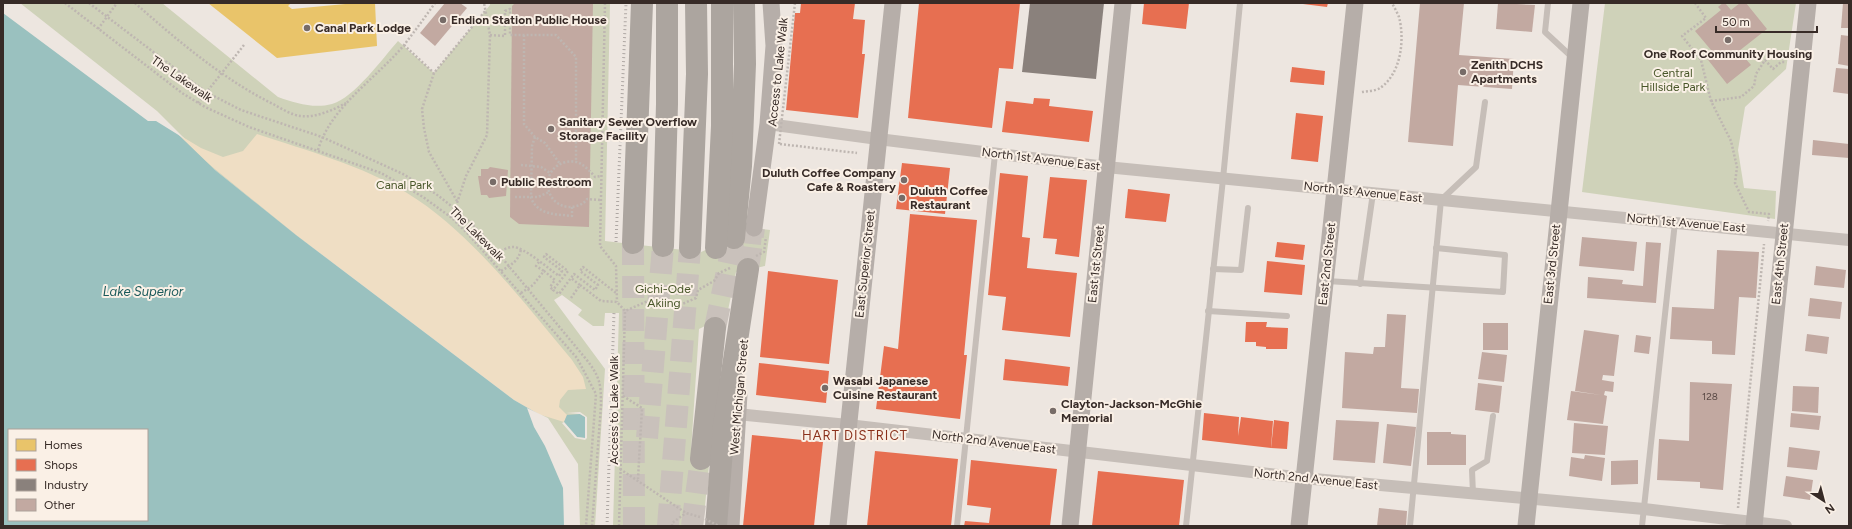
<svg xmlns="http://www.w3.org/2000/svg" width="1852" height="529" font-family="Figtree,sans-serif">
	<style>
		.green { fill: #cfd2b9 }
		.sand { fill: #efdec4 }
		.water { fill: #9ac1bf; fill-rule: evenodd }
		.pier { fill: #ede6e0 }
		.homes { fill: #e9c46a }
		.shops { fill: #e76f51 }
		.industry { fill: #8a817c }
		.building { fill: #c2a9a1 }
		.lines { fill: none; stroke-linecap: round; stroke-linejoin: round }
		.secondary-tunnel { stroke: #c9c1bb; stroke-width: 17; stroke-dasharray: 17 8; stroke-linecap: butt }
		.highway-tunnel { stroke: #c9c1bb; stroke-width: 22; stroke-dasharray: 22 11; stroke-linecap: butt }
		.path { stroke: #beb6b1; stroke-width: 2.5; stroke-dasharray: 2 2; stroke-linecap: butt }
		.lane { stroke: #c6beb8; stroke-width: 6 }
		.street { stroke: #c6beb8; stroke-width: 12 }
		.secondary { stroke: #b6aea9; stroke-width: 17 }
		.highway { stroke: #aca59f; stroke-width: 22 }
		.rail { stroke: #aea7a3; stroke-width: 3; stroke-dasharray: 1 3; stroke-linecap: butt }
		.path-bridge { stroke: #beb6b1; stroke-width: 2.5; stroke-dasharray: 2 2; stroke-linecap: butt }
		.poi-dot { fill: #776c68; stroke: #faf0e6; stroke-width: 1.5 }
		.labels { text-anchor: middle; stroke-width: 4; stroke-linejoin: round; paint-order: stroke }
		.number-label { font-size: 10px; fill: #5a4a46 }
		.poi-label { font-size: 12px; font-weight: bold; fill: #372b27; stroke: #faf0e6; text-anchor: start }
		.street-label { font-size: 12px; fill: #372b27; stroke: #faf0e6 }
		.park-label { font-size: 12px; fill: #485629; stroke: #faf0e6 }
		.water-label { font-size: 13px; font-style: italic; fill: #1a595a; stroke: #faf0e6 }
		.neighbourhood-label { font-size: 13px; letter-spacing: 1px; fill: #8a311c; stroke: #faf0e6 }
	</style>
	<rect width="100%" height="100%" fill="#ede6e0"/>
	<g class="green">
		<path d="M17 3H162L278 97C295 103 314 109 332 104 354 98 383 58 398 41L434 73 490 5V3H610L605 241 701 252 742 234 743 227 770 230 765 266 736 272 727 315 699 329 691 451 709 465 703 526H613L619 313H605L604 326H593L578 315 582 310 562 295 554 300 605 369 595 526H578L547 419 296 235 215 170Z"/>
		<path d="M1605 3H1796L1786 69 1745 107 1738 150 1744 188 1776 191 1775 219 1582 192Z"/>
	</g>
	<path class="sand" d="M156 121 201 148 223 157 243 151 257 134C305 150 364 166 407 193 471 232 524 303 572 360L583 377 586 389 568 390 560 400 559 407 567 415 564 422 538 414 514 400 296 235Z"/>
	<g class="water">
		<path d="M3 3 156 113 215 170 296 235 514 400 547 419 578 526H3ZM9 430H147V520H9Z"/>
		<path d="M580 414 585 417V438L577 437 564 422 567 415Z"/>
	</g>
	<g class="pier">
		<path d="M3 3H20L157 111 185 139 156 121H148L3 13Z"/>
		<path d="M527 408 548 418 578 464 580 526H564L563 488 545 446 534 427Z"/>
		<path d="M580 412 587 417V438L585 440 575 438 562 423 564 422 577 437 585 438V417L580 414 566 413Z"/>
	</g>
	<path class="homes" d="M208 3H291L288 6 292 9 356 3H375L377 46 277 58Z"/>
	<g class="shops">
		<path d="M801 3H855L853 19 865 20 862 54H865L858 118 786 110 795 13H800Z"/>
		<path d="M919 3H1020L1013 69 999 68 992 128 908 118Z"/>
		<path d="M1144 3H1189L1186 29 1142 24Z"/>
		<path d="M1295 3H1328L1327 7Z"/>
		<path d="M1292 67 1325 71 1324 85 1290 82Z"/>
		<path d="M1034 98 1050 99 1049 106 1093 111 1089 142 1002 132 1006 101 1033 104Z"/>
		<path d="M1296 113 1323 116 1318 162 1291 159Z"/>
		<path d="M902 163 950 168 945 214 896 209Z"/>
		<path d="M1000 173 1028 176 1022 237 1030 238 1027 268 1077 273 1070 337 1002 330 1006 297 988 295Z"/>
		<path d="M1050 177 1087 180 1079 257 1055 254 1057 239 1043 238Z"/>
		<path d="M1128 189 1170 194 1166 222 1125 218Z"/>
		<path d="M910 214 977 220 964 355H967L960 419 876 409 884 346 898 349Z"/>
		<path d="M1277 242 1305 245 1303 260 1275 257Z"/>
		<path d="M1267 261 1305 265 1302 295 1264 292Z"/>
		<path d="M768 271 838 280 829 364 760 357Z"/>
		<path d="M1246 322H1267L1266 327 1288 328 1287 349H1266V347L1256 346V342H1245Z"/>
		<path d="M1005 359 1070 367 1068 386 1003 380Z"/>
		<path d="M759 363 829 371 826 403 756 395Z"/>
		<path d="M1204 413 1239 417 1238 436 1241 417 1273 421 1271 448 1202 440Z"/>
		<path d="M1274 420 1289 422 1287 449 1271 448Z"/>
		<path d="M752 435 823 442 814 526H743Z"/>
		<path d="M875 451 958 459 951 526H867Z"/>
		<path d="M971 460 1057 469 1050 526H964L965 521 989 523 991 508 967 505Z"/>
		<path d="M1098 471 1184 480 1179 526H1092Z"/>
	</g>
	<path class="industry" d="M1030 3H1104L1096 79 1022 72Z"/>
	<g class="building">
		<path d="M445 3H460L467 8 435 46 420 33Z"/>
		<path d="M515 3H593L589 227 519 224 510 217 512 6Z"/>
		<path d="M1420 3H1464L1459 55 1514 59 1512 89 1458 85 1453 146 1408 142Z"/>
		<path d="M1498 3 1535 5 1532 32 1496 29Z"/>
		<path d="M1723 3H1725L1731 10 1740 3H1746L1767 29 1739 51 1751 65 1727 84 1705 56 1711 50 1695 31 1721 10 1718 7Z"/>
		<path d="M1843 3H1849V28H1841Z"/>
		<path d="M1841 35 1849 36V66L1838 64Z"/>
		<path d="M1836 68 1849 69V94L1833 92Z"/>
		<path d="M1813 140 1849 144V158L1812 155Z"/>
		<path d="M490 167 508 170 506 196 489 198 487 195H481L478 176H481V169H488Z"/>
		<path d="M1582 237 1637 242 1634 271 1579 266Z"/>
		<path d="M1646 242 1661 243 1656 303 1587 298 1588 277 1623 280 1622 284 1643 286Z"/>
		<path d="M1717 250 1759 252 1756 298 1739 297 1735 355 1712 354V341L1670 339 1672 307 1714 309Z"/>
		<path d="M1816 266 1846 270 1844 288 1814 285Z"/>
		<path d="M1810 298 1842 302 1840 319 1808 316Z"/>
		<path d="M1387 314 1406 315 1401 388 1419 389 1417 413 1342 408 1345 352 1373 354 1374 347H1385Z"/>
		<rect x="1483" y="323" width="25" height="27"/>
		<path d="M1584 330 1619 335 1614 376 1603 375 1602 380 1614 382 1613 392 1605 391 1604 395 1607 396 1603 424 1567 420 1571 391 1601 395 1575 391Z"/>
		<path d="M1807 334 1829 337 1827 354 1805 351Z"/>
		<path d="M1636 335 1651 337 1649 354 1634 352Z"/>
		<path d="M1482 352 1507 355 1504 382 1478 379Z"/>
		<path d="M1690 382 1732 384 1723 490 1700 488V482L1657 480 1659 439 1689 441Z"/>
		<path d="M1478 383 1502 386 1499 413 1475 410Z"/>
		<path d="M1793 386 1819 387 1818 413 1792 411Z"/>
		<path d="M1791 413 1821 416 1819 430 1790 427Z"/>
		<path d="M1336 420 1379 422 1375 463 1333 460Z"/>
		<path d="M1574 423 1608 426 1605 455 1572 453Z"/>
		<path d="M1387 424 1416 427 1411 466 1383 463Z"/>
		<path d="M1427 432H1451V434L1466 435V465H1427Z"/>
		<path d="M1789 447 1820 451 1817 470 1787 467Z"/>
		<path d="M1585 455 1605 458 1602 481 1569 476 1571 457 1584 459Z"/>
		<path d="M1638 460V484L1611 485V461Z"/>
		<path d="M1786 476 1813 480 1810 500 1783 496Z"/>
		<path d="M1379 508 1407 511 1406 526H1377Z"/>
	</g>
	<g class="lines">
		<path class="secondary-tunnel" d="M750 269 754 228"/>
		<g class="highway-tunnel">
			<path d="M633 243 634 526"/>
			<path d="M748 269 754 228"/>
			<path d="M715 328 734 238"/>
			<path d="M647 438 663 246"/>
			<path d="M668 526 690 248"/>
			<path d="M692 526 701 459"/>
		</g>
		<g class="path">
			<path d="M65 3 182 93 205 107 249 127 381 173 423 197 452 218 468 234 577 358 596 394 586 526"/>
			<path d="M89 3 206 92 241 110 322 137 403 174 436 194 459 212 483 235 586 359C600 377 601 383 601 406L592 526"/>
			<path d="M135 3C178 41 224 80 275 105 282 109 292 115 300 116 316 118 333 110 346 103"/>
			<path d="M605 3 600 246 616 266 617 302"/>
			<path d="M1695 3 1706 18 1682 36 1701 60 1711 101 1731 141 1737 167 1735 183 1749 212 1769 214 1768 221"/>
			<path d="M98 29 117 3"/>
			<path d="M490 35 505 36V11L510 9V35H556L576 57V162"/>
			<path d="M524 35V124L535 137 545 143 560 164"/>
			<path d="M404 45 434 73"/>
			<path d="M1362 92C1367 91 1376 91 1380 88 1401 74 1405 40 1399 17 1397 12 1394 7 1392 3"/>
			<path d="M1711 101 1741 97 1754 86 1756 74 1765 60 1773 69 1781 62H1785"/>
			<path d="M198 103 244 45"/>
			<path d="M535 137 532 146 531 198C538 215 555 214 572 216V207"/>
			<path d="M780 144 857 153"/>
			<path d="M318 150C331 106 376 79 404 45 415 31 425 17 435 3"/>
			<path d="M521 165 541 167 550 173"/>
			<path d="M515 197H538L549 192"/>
			<path d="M600 200 587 199C583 205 576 207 568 207 543 204 540 168 566 162 571 161 577 161 581 164 586 167 591 172 595 177L601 176"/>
			<path d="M457 201 429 152 424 128 422 109 434 73 486 10"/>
			<path d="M452 218 466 176 487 135 490 35 484 3"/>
			<path d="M756 256 764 252 766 237"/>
			<path d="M491 258C497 254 505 247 513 247 524 247 549 269 559 276L562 271 544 257 546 254 568 271 553 290 559 294 574 274 595 290 598 285 580 271 583 267 616 293"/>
			<path d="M539 262 536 266 544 271"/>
			<path d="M501 271C511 265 519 261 521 249"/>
			<path d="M580 285 601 301 617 302 625 311 657 297 673 308 696 298 698 290 714 281 719 273 730 268"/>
			<path d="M521 293 533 285 544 271 555 280 550 287 553 290"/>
			<path d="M571 298 580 285 571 278"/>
			<path d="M623 396 642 408 638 479"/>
			<path d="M620 469 686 513 700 517"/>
			<path d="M1738 508 1764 244"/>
			<path d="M619 526 625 311"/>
			<path d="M672 526V523L686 513"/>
		</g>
		<g class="lane">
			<path d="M1548 3 1545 32 1573 58"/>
			<path d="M1213 269 1241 270 1248 208"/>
			<path d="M1327 281 1503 292 1505 255 1436 248"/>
			<path d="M1360 284 1373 193"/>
			<path d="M1208 311 1287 316"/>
			<path d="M1473 494 1472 470 1487 461 1493 416"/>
			<path d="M957 526 995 154"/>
			<path d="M1186 526 1223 179 1240 3"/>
			<path d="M1410 526 1441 200 1476 167 1485 102"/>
			<path d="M1642 526 1675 222"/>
		</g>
		<g class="street">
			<path d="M768 124 878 139 1106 167 1849 240"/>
			<path d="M737 414 848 425 1303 478 1644 509 1786 526"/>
		</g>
		<g class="secondary">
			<path d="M754 228 768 124 774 46 771 3"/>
			<path d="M731 526 739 394"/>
			<path d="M838 526 893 3"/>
			<path d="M1070 526 1123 3"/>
			<path d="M1299 526 1355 3"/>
			<path d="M1526 526 1581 3"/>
			<path d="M1754 526 1808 3"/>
		</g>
		<g class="highway">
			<path d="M734 238 741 166 745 64 744 3"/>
			<path d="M633 243 642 3"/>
			<path d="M663 246 667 104V3"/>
			<path d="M690 248 697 74 696 3"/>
			<path d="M716 248 722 126V3"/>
			<path d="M701 459 715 328"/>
			<path d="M716 526 724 425 748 269"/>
		</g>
		<g class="rail">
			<path d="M616 242 626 3"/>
			<path d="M607 526 614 313"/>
		</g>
		<g class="path-bridge">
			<path d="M779 144 795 3"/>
			<path d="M705 519 719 526"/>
		</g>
	</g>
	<g class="poi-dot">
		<circle cx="443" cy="20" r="4"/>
		<circle cx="307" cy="28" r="4"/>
		<circle cx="1728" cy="40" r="4"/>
		<circle cx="1463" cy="72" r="4"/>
		<circle cx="551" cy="129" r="4"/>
		<circle cx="904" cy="180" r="4"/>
		<circle cx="493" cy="182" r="4"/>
		<circle cx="902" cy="198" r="4"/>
		<circle cx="825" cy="388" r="4"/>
		<circle cx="1053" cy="411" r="4"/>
	</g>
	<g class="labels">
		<g class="number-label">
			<text x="1710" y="400">128</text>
		</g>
		<g class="poi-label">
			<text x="451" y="24">Endion Station Public House</text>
			<text x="315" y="32">Canal Park Lodge</text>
			<text x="1728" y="58" text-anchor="middle">One Roof Community Housing</text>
			<text x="1471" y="69">Zenith DCHS<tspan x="1471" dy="14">Apartments</tspan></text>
			<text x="559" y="126">Sanitary Sewer Overflow<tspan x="559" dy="14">Storage Facility</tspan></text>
			<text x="896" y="177" text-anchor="end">Duluth Coffee Company<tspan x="896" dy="14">Cafe &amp; Roastery</tspan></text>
			<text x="501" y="186">Public Restroom</text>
			<text x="910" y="195">Duluth Coffee<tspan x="910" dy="14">Restaurant</tspan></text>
			<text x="833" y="385">Wasabi Japanese<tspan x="833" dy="14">Cuisine Restaurant</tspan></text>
			<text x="1061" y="408">Clayton-Jackson-McGhie<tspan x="1061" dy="14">Memorial</tspan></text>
		</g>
		<g class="street-label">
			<text transform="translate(778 72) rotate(-84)" y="4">Access to Lake Walk</text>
			<text transform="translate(182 79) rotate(35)" y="4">The Lakewalk</text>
			<text transform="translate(1041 159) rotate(7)" y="4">North 1st Avenue East</text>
			<text transform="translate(1363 192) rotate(6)" y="4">North 1st Avenue East</text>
			<text transform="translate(1686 223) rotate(5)" y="4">North 1st Avenue East</text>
			<text transform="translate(477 234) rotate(45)" y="4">The Lakewalk</text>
			<text transform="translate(865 264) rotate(-84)" y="4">East Superior Street</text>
			<text transform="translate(1096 264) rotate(-84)" y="4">East 1st Street</text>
			<text transform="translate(1327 264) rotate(-84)" y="4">East 2nd Street</text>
			<text transform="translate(1552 264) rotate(-84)" y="4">East 3rd Street</text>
			<text transform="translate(1780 264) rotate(-84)" y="4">East 4th Street</text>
			<text transform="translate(739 397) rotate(-85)" y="4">West Michigan Street</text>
			<text transform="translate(614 410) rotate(-90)" y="4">Access to Lake Walk</text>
			<text transform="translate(994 442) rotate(7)" y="4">North 2nd Avenue East</text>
			<text transform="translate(1316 479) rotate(6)" y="4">North 2nd Avenue East</text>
		</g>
		<g class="park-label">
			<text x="1673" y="77">Central<tspan x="1673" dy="14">Hillside Park</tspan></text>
			<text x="404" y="189">Canal Park</text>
			<text x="664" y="293">Gichi-Ode'<tspan x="664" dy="14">Akiing</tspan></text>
		</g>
		<g class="water-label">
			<text x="143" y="296">Lake Superior</text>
		</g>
		<g class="neighbourhood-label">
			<text x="855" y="440">HART DISTRICT</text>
		</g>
	</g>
	<rect width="1852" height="529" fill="none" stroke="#372b27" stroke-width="8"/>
	<rect x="8" y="429" width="140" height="92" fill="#faf0e6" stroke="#aca19a"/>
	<rect x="16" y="439" width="20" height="12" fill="#e9c46a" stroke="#aca19a"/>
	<text x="44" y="449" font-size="12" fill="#372b27">Homes</text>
	<rect x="16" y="459" width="20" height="12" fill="#e76f51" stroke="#aca19a"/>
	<text x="44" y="469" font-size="12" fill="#372b27">Shops</text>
	<rect x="16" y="479" width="20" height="12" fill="#8a817c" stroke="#aca19a"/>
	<text x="44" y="489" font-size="12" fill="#372b27">Industry</text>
	<rect x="16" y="499" width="20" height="12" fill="#c2a9a1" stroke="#aca19a"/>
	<text x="44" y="509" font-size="12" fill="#372b27">Other</text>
	<g transform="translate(1824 501) rotate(144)" stroke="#faf0e6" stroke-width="3" paint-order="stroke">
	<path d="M0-3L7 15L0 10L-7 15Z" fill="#372b27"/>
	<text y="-6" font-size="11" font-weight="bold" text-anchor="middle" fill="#372b27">N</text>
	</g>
	<path d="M1716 26v6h101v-6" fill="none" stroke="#372b27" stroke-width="2"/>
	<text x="1722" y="26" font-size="12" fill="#372b27" stroke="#faf0e6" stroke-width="3" paint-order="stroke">50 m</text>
</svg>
